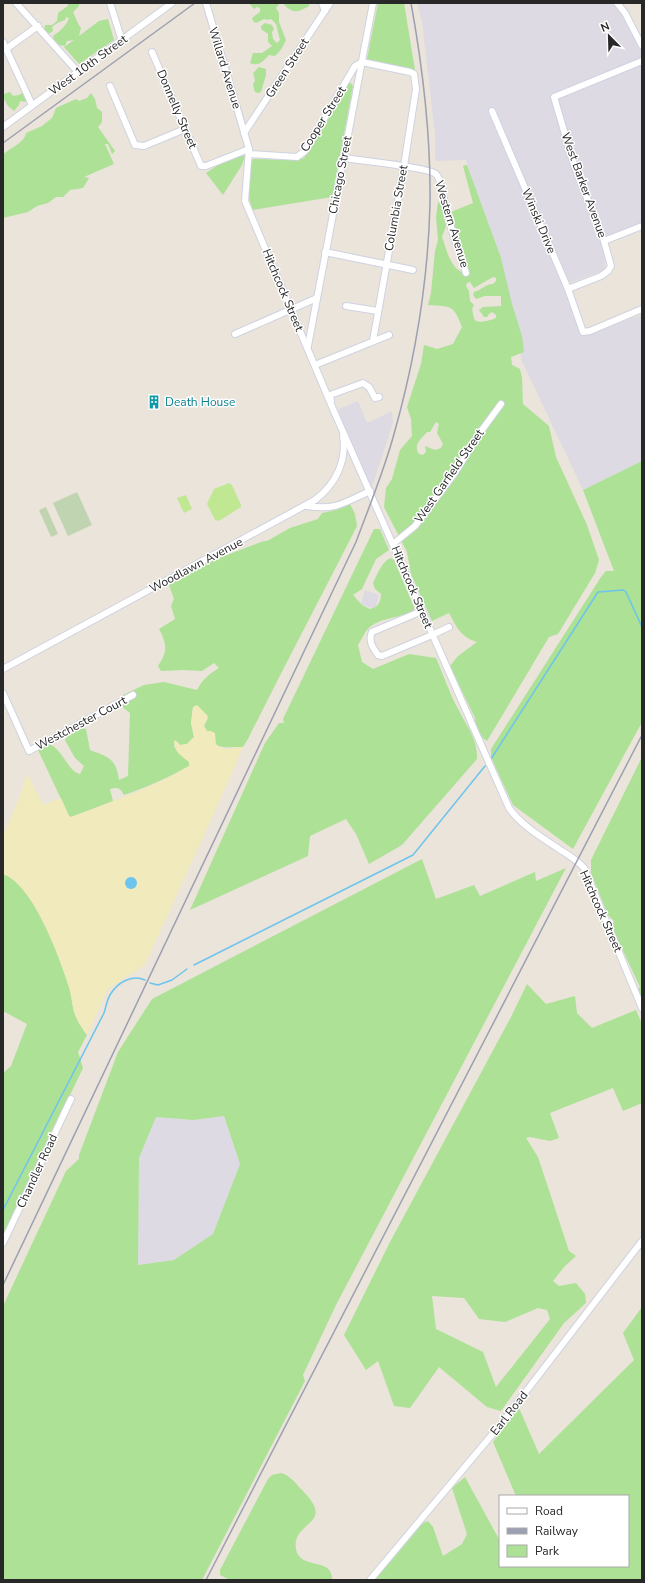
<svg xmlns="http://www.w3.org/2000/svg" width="645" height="1583" font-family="'Nunito Sans',sans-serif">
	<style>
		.industrial { fill: #dddae3 }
		.green { fill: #ace196; fill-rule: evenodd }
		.sand { fill: #f0eabc }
		.cemetery { fill: #c0d4b1 }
		.pitch { fill: #c0e892 }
		.water { fill: #6dc4ec }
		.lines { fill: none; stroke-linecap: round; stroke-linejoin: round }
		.stream { stroke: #6dc4ec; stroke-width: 1.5 }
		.minor-casing { stroke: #cfd2e1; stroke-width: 8 }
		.minor { stroke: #fff; stroke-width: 6 }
		.rail { stroke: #9d9fb2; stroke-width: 1.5 }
		.labels { text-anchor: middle; stroke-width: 3; stroke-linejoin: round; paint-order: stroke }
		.street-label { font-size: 12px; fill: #282828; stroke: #fff }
		.culture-label { font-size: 12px; fill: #0d838f; stroke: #fff; text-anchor: start }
	</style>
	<rect width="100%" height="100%" fill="#eae4da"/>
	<g class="industrial">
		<path d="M417 3H612L629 25 642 53V223L601 240 605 261 604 270 569 283 566 289 582 336 642 315V461L583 490 521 359 518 328 466 160 435 161V134L422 22Z"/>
		<path d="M358 401 367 423 392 411 393 423 372 487H371L337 410Z"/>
		<path d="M365 590 379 595 375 609 361 604Z"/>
		<path d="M224 1116 240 1164 213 1234 174 1260 138 1265 139 1158 156 1117 194 1120Z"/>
	</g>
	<g class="green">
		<path d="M67 3H79V6L73 12C76 18 77 23 81 28L79 36 99 21 108 19 114 40 79 64 64 47 74 40 67 41 65 46 59 45 54 41 53 36C59 32 67 25 69 18L66 17 65 20C59 22 57 23 52 27L53 31 48 34 44 31 45 25H52L57 21 58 13 68 6Z"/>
		<path d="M249 3H280L276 8 279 13V22L286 40C284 45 279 54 274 56L269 55C263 61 259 67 250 63L253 53H262L272 46 268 42V34L261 29V26L265 23 272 25 274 29 272 32 273 39 277 43 280 40 276 24 271 19 267 20 264 19 256 23 253 21 252 18 260 12V8L257 7 254 9Z"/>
		<path d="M283 3H309V6C297 13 292 14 283 3Z"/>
		<path d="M378 3H404L415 70 367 59Z"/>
		<path d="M259 67 266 69V75L261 92 258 93 255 92 253 85 255 80 253 73Z"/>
		<path d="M351 83 353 86 332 197 253 210C246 195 248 174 253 159L298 160 304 158 348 84Z"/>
		<path d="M3 92 4 94 10 92 13 96 19 95 22 93 26 96 27 99 25 102 20 101 19 105 14 111 8 106 4 99H3Z"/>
		<path d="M91 93 95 99 97 108 102 112V122L98 127 115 151 112 154 108 144H105L114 164 84 177 89 178 83 188 70 190 63 197H56L48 203 37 206 28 212 3 218V155C10 147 24 144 26 133L42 126 52 118 56 108 76 99 79 101 87 98Z"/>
		<path d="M243 154 245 156 242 165 223 195 206 173 221 163Z"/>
		<path d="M467 165 501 258 512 304 522 336 524 352 511 357 512 365 520 369 522 378 523 404 549 426 556 457 587 525 599 560 595 573 558 634 549 637 487 741C480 737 475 727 475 718L450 666 458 656 477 642C461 637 457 628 449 613L432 621 411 574 407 552 384 507 386 488 392 479 400 450 412 436 411 419 407 407 421 364 424 345 437 349 453 344 462 327C453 304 452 307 428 305L431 293 435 251 438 240 436 217 438 202 441 203 443 206V214L446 226 442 237C447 250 449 266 463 273L467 271 451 212 473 203 463 166ZM493 277 496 278V281L493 284C485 284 482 290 474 292L473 295 476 299 485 296H501V306L483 307 479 310 484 317H487L489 314 492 312 496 315V318C492 320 478 324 475 320 474 320 473 314 473 314 472 310 472 308 474 305L470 301 469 291 466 286 467 283 470 282 474 288ZM436 422 439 424 437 433 443 444 441 448 435 450 425 446 426 452 423 455 419 454C413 445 420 440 427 432H430Z"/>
		<path d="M642 461V722L573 849 513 805 495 766 491 756V749L601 577 606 571H614L583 490Z"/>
		<path d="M350 504 355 514 357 526C321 597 283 668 248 739L243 747C214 747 220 751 204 726L208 718 193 707 191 723 194 737 187 744 180 745 177 741 174 746 178 753 190 762 189 766C168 778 147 787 124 795 120 788 118 787 110 789L113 801 71 817 69 816 38 750 47 743C63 748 66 770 80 774L84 766 75 758 65 740C70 733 76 727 86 729L90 750C108 757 116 758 119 780L128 776 130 713 121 706 123 695 144 685 164 682 197 690C202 680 209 674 219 668L214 663 202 671 183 670 161 671 158 666C168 651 167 644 159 629L175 619 171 606 174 599 169 585C197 565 232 553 264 541H267L290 528 318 519 322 513 336 510Z"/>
		<path d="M374 529H380L389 550 376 559 362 589 353 595 362 605 370 609C378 607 381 602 381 594L375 589 373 583C377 575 382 561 391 558L394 560 414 607V611C400 618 384 617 371 626 366 629 362 639 358 645L362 662 373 669 409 654 436 658C443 674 449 692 457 707 466 725 478 739 477 759L402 845 369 864 356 834 346 819 310 836 308 856 190 910 265 743 279 723H284L283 719Z"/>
		<path d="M642 757V999L638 989 640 987 612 927 614 921 608 915 591 873V860Z"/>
		<path d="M422 859 436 899 474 885 480 896 535 872 536 881 566 868 336 1305 303 1375 305 1381 202 1580H3V1306L66 1171 79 1159V1155L118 1052 152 999ZM224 1116 240 1164 213 1234 174 1260 138 1265 139 1158 156 1117 194 1120Z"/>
		<path d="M3 874C33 884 60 958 69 987 72 997 72 1008 76 1017 78 1023 83 1029 87 1035L78 1052 83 1068 3 1235V1073L11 1066 27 1024 3 1011Z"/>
		<path d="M527 984 546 1004 575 996 577 1013 592 1028 636 1010 642 1024V1103L623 1111 613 1088 550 1113 559 1138 550 1141 530 1137 526 1138 538 1157 569 1251 576 1256 564 1267 553 1281 559 1286 576 1283 585 1294 586 1303 564 1323 501 1411 487 1407 439 1367 410 1408 394 1406 378 1361 366 1370 344 1335 389 1244 511 1017ZM432 1296 464 1298 479 1319 505 1322 538 1308 547 1310 550 1319 496 1387 483 1352 436 1329Z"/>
		<path d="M642 1307V1580H375L423 1523 428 1521 433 1527 443 1556 462 1544 467 1534 452 1488 465 1477 500 1541V1566H628V1496H516L493 1442 519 1408 539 1454 634 1360 623 1333Z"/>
		<path d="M281 1473C290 1475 296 1484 302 1490 338 1526 291 1520 296 1549 300 1571 333 1556 332 1580H230L220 1575V1570L268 1479 272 1475Z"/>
	</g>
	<path class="sand" d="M197 705 208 716 204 726 207 731H211L215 733 216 745 224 749 243 747 224 791 145 965 108 989 87 1035C83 1029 78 1023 76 1017 72 1008 72 997 69 987 60 958 33 884 3 874V836L19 798 27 774 43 805 61 798 69 816 71 817C111 802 152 788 189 766V762C181 756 174 751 174 740L176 741 180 745 187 744 194 737 191 723 193 707Z"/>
	<g class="cemetery">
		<path d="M77 492 92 525 68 536 53 503Z"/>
		<path d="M46 507 58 534 51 537 39 510Z"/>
	</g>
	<g class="pitch">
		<path d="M229 483 232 485 241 505V507L219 521 215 520 207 504 214 489Z"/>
		<path d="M186 495 192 509 184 513 177 498Z"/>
	</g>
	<circle class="water" cx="131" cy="883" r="6"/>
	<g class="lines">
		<g class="stream">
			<path d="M491 759 598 592 623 590 626 592 642 627"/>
			<path d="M194 965 413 855 485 766"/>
			<path d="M150 983 158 985 172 980 187 969"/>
			<path d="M3 1210 104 1013C106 1007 107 1000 110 995 117 983 131 974 145 980"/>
		</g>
		<g class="minor-casing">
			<g id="minor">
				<path d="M16 3 78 72"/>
				<path d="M110 3 122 41"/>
				<path d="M206 3 249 149 245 201 333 409 509 808C522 826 541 837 559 849 568 855 577 860 584 868L642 1008"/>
				<path d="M322 3 325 11"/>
				<path d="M617 3 625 13 642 46"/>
				<path d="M3 42 32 105"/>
				<path d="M6 49 38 26"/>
				<path d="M152 52 201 166H206L249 149"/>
				<path d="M362 62 410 72 414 74 416 89 404 166 373 341"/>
				<path d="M110 86 135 145 144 146 185 129"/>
				<path d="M492 111 568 289 583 332 590 331 642 309"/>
				<path d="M3 127 172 3"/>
				<path d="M244 133 330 3"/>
				<path d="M249 154 297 157 305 151 355 66 362 62"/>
				<path d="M343 158C357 160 428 167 436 174 437 175 438 177 439 179L452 231 466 273"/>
				<path d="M604 241 642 226"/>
				<path d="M325 252 413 270"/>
				<path d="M568 289 601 276 608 271 611 266 604 241 574 165 554 97 642 61"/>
				<path d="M346 306 378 311"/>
				<path d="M235 334 317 298"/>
				<path d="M308 346 373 3"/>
				<path d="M315 365 389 335"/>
				<path d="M331 401 330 395 363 383 369 387 375 398 379 397"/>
				<path d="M307 506C335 511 346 502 370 491"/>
				<path d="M393 544 415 526 454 474 479 434 501 404"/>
				<path d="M422 611 372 632C368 641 373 648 378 655L382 656 432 635 449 627"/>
				<path d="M3 669 315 500C336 484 347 461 343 435"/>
				<path d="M3 693 29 751 133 695"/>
				<path d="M3 1243 71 1099"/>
				<path d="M370 1580 501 1424 642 1241"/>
			</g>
		</g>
		<use href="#minor" class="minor"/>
		<g class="rail">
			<path d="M3 143 195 3"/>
			<path d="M3 1285 356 542C369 507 384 471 394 434 415 360 428 281 430 204 431 137 423 69 411 3"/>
			<path d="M206 1580 642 735"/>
		</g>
	</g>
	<defs>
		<g id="building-bare" transform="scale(1.08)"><path d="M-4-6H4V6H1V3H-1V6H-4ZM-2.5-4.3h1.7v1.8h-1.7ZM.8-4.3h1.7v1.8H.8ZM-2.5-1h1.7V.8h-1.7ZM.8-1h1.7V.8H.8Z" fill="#0f9aa8" stroke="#fff" stroke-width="2.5" paint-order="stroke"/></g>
	</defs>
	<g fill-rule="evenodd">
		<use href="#building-bare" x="154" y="402"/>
	</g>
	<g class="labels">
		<g class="street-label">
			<text transform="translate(88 65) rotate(-36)" y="4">West 10th Street</text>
			<text transform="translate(225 68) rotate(73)" y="4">Willard Avenue</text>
			<text transform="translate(287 68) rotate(-57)" y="4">Green Street</text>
			<text transform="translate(177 109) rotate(67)" y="4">Donnelly Street</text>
			<text transform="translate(323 119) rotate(-58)" y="4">Cooper Street</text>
			<text transform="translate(340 175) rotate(-79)" y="4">Chicago Street</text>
			<text transform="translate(584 185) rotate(70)" y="4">West Barker Avenue</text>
			<text transform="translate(396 208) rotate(-80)" y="4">Columbia Street</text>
			<text transform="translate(539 221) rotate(67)" y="4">Winski Drive</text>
			<text transform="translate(452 224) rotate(73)" y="4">Western Avenue</text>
			<text transform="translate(283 290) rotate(67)" y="4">Hitchcock Street</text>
			<text transform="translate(449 476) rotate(-55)" y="4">West Garfield Street</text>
			<text transform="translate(196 565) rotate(-28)" y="4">Woodlawn Avenue</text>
			<text transform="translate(412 587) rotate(67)" y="4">Hitchcock Street</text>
			<text transform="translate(81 723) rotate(-28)" y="4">Westchester Court</text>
			<text transform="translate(601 911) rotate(66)" y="4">Hitchcock Street</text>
			<text transform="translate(37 1171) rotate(-65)" y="4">Chandler Road</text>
			<text transform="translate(509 1413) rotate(-52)" y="4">Earl Road</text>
		</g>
		<g class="culture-label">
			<text x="165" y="406">Death House</text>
		</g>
	</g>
	<rect width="645" height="1583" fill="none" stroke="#282828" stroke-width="8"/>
	<rect x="499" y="1495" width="130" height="72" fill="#ffffff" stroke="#a9a9a9"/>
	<rect x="507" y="1508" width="20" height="6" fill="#ffffff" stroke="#a9a9a9"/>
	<text x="535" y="1515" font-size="12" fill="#282828">Road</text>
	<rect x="507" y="1528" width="20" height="6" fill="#9d9fb2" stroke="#a9a9a9"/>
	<text x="535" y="1535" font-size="12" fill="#282828">Railway</text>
	<rect x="507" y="1545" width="20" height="12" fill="#ace196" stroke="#a9a9a9"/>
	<text x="535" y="1555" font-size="12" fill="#282828">Park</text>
	<g transform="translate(609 36) rotate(337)" stroke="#ffffff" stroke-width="3" paint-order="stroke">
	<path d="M0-3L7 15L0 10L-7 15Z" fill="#282828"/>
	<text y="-6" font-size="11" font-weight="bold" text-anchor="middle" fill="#282828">N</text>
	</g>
</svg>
